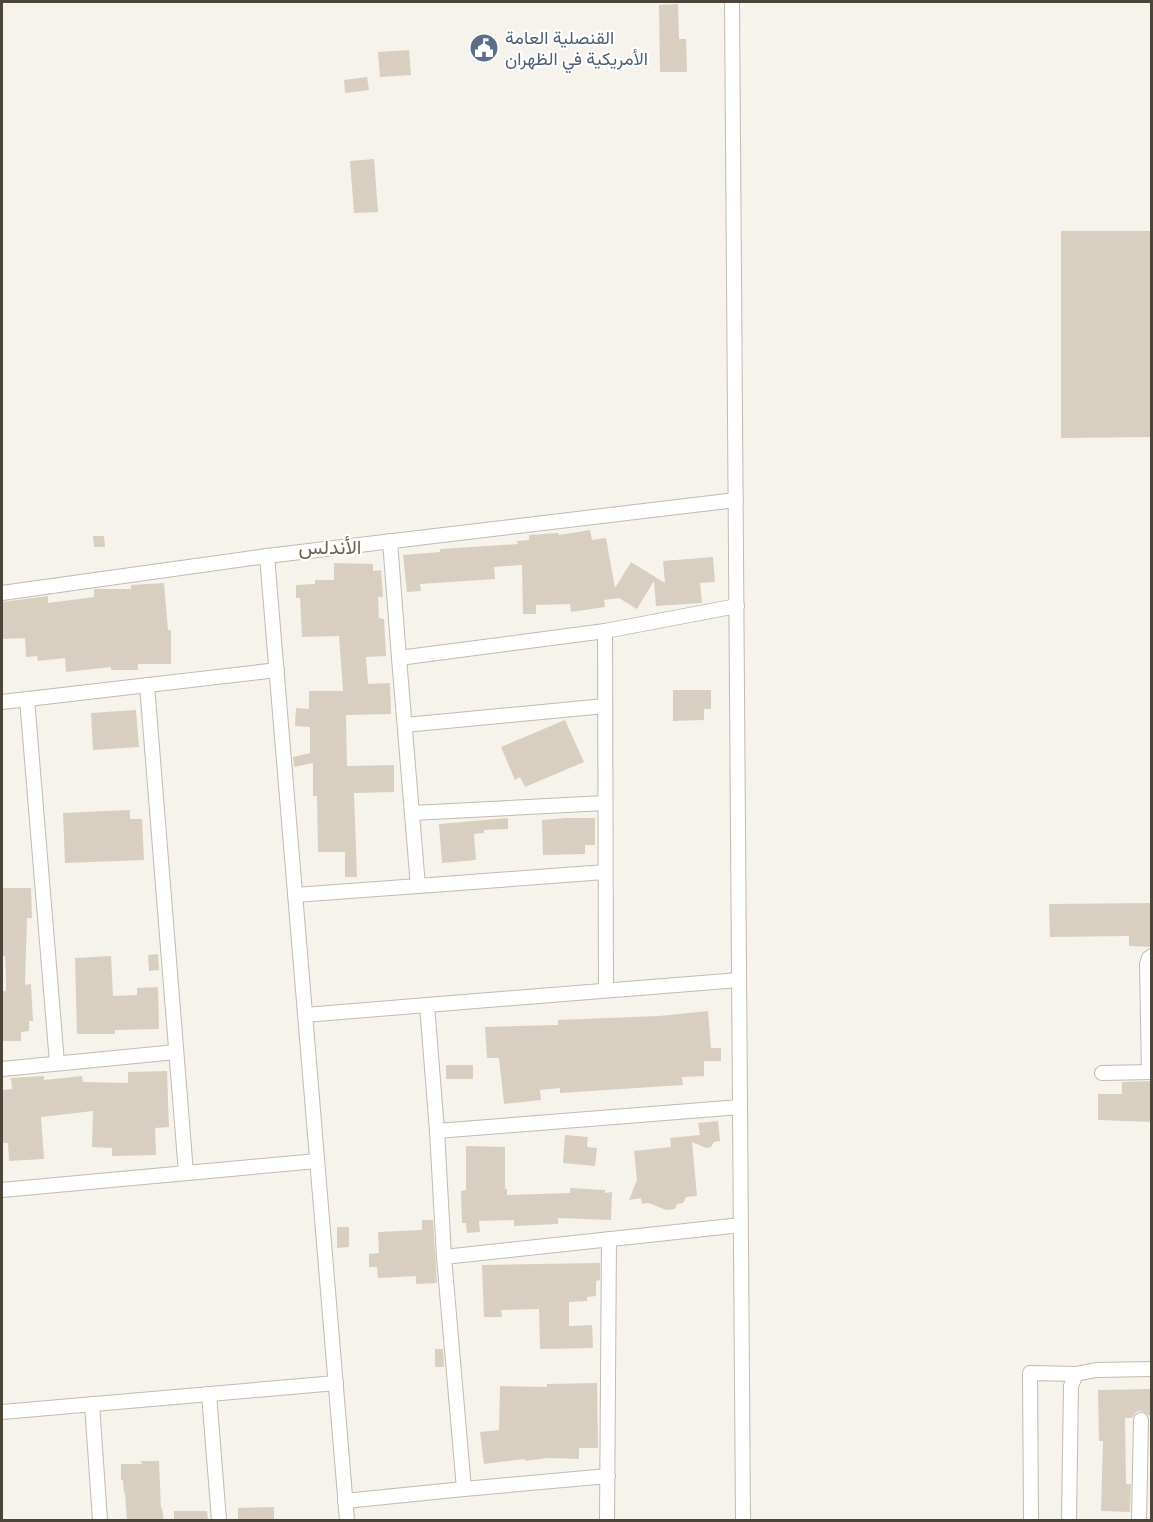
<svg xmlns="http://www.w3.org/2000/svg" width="1153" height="1522" font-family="Figtree,Vazirmatn,sans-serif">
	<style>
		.building { fill: #d8cfc1 }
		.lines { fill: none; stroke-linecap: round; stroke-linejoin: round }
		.minor-casing { stroke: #c2bbae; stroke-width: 16 }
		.minor { stroke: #fff; stroke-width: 14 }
		.labels { text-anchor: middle; stroke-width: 4.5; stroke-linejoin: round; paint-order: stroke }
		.service-label { font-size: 18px; fill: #4e5e75; stroke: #fff; text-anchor: start }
		.neighbourhood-label { font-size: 20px; fill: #6e6250; stroke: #fff }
	</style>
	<rect width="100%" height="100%" fill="#f6f3ec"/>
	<g class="building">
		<path d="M678 4 679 39H686L687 72H660L659 5Z"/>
		<path d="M409 50 411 75 380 77 378 52Z"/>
		<path d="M367 77 369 90 345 93 344 80Z"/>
		<path d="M374 159 378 212 354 213 350 161Z"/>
		<path d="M1061 231H1152V437L1061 438Z"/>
		<path d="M590 530 592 540 606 538 615 588 631 562 665 583 663 561 713 557 715 582 700 583 702 603 656 606 654 581 637 609 619 598 604 600 605 607 571 612 570 604 536 605V614H523L522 565 494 567 495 579 420 584 421 591 407 592 403 555 440 552V549L518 544 517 541 529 540V535L558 533 559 535Z"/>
		<path d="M93 536H104L105 547H94Z"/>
		<path d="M334 563 373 564V571L381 570 383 597H378L379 618 384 619 386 656 366 657 368 684 390 683 391 714 346 715 347 766 394 765V792L354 793 357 877H345V852H318L317 796H313V763L294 767 293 757 310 753V727L295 726 296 708 309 709V691H343L339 636 302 637 300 598H296V585L315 584V580H334Z"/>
		<path d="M164 583 168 630H171V664H138V670H111V667L66 672 65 658 38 661 37 656 26 657 25 638 2 639V602L48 596V603L94 597V589H131V585Z"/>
		<path d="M673 690H711V709H704V720L673 721Z"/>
		<path d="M136 710 139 747 93 750 91 713Z"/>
		<path d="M565 720 584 762 525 787 520 777 515 780 501 747Z"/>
		<path d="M130 810V819H142L144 860 65 863 63 813Z"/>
		<path d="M508 818V829L484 830V833L474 834 476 860 442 863 439 824Z"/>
		<path d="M566 818H595V845H585V854L543 855 542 820Z"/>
		<path d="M2 888H31L32 918H27L25 985 31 984 33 1021H29V1031L21 1032V1041H3V991H6V975L5 956H2Z"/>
		<path d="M1152 903 1150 947 1129 946V936L1050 937 1049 904Z"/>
		<path d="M158 954 159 970 149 971 148 955Z"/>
		<path d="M111 956 113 996 137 995V988L158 987 159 1029 115 1030V1034H77L75 958Z"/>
		<path d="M708 1011 711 1048H721V1061H704V1076L682 1077 683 1085 560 1093V1088L540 1090 541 1100 504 1104 499 1058H487L485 1027 558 1025V1020L659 1016Z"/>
		<rect x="446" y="1065" width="27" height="14"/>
		<path d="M167 1071 169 1127 155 1128 156 1155 112 1156V1148L92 1147 93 1111 41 1117 44 1159 9 1161 8 1143H2V1090L12 1089 11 1078 44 1076V1080L82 1076 83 1082 128 1083V1072Z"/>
		<path d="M1152 1081V1122L1098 1120V1094H1122V1082Z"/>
		<path d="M718 1121 720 1141 714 1142 711 1147 706 1148 692 1142 697 1196 686 1197 683 1203 677 1204 675 1209 666 1210 649 1203 642 1204 641 1198 629 1200 637 1180 634 1151 671 1147 670 1138 700 1135 698 1123Z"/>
		<path d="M565 1135 588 1137 587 1147 597 1148 595 1166 563 1163Z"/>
		<path d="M466 1146 505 1147V1189H507V1195L570 1193V1188L605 1190V1193L612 1192 611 1220 558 1218V1224L514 1226V1220L479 1221 480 1232 467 1233 466 1223H462L461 1191 466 1190Z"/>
		<path d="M422 1220H433L437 1283 416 1284V1276L378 1278 377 1267H369V1254L379 1253 378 1232 422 1230Z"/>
		<path d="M337 1227H349V1247L337 1248Z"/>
		<path d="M600 1263V1280L596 1281V1296L587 1297V1301L569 1302V1326L592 1325 593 1348 540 1349 539 1309 501 1310 502 1317H484L482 1265Z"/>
		<path d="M435 1349H443L444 1367H435Z"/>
		<path d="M597 1383 598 1448H579V1459L548 1458 525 1461V1459L484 1464 480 1432 499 1430 500 1386 547 1387V1384Z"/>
		<path d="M1152 1389V1417L1141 1411 1136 1412 1132 1418H1125L1126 1484H1131L1130 1512 1101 1511 1103 1441H1099L1098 1390Z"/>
		<path d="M141 1461H159L161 1509 162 1508 164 1521H127L125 1493H124L123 1480H121V1464H142Z"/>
		<path d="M274 1507V1521H238V1508Z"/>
		<path d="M174 1511H207L208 1521H174Z"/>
	</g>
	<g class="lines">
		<g class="minor-casing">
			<g id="minor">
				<path d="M732 2 743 1520"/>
				<path d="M390 541 399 658"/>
				<path d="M267 556 347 1520"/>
				<path d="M2 593 267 556 736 500"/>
				<path d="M147 685 186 1173"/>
				<path d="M27 699 57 1063"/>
				<path d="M2 702 277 670"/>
				<path d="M405 725 605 706"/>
				<path d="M412 813 605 803"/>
				<path d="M418 886 605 872"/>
				<path d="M295 895 418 886 399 658 605 631"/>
				<path d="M606 990 605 631 737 606"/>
				<path d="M305 1015 427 1005"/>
				<path d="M2 1069 176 1052"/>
				<path d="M1149 1072 1147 964 1149 958 1152 956"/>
				<path d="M1102 1073 1152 1072"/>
				<path d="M437 1131 427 1005 739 980"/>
				<path d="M2 1190 317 1161"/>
				<path d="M444 1257 437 1131 740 1107"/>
				<path d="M209 1394 219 1520"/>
				<path d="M92 1404 100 1520"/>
				<path d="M2 1412 336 1383"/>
				<path d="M464 1489 608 1476"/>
				<path d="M345 1501 464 1489 444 1257 741 1225"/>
				<path d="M607 1520 609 1239"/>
				<path d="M1031 1520 1030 1373 1076 1374"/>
				<path d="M1069 1520 1071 1386 1076 1374 1096 1370 1152 1369"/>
				<path d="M1139 1520 1141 1420"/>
			</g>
		</g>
		<use href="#minor" class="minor"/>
	</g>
	<defs>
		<g id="civic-disc" transform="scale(1.5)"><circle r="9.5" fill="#5c6f8a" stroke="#fff"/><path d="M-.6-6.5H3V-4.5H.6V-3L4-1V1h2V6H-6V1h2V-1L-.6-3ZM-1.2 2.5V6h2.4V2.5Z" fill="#fff"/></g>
	</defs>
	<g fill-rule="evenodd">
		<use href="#civic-disc" x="484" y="48"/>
	</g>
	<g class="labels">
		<g class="service-label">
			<text x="505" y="44">القنصلية العامة<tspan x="505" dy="21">الأمريكية في الظهران</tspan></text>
		</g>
		<g class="neighbourhood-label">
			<text x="330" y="554">الأندلس</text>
		</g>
	</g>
	<rect width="1153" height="1522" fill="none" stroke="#4b4439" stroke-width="6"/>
</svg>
